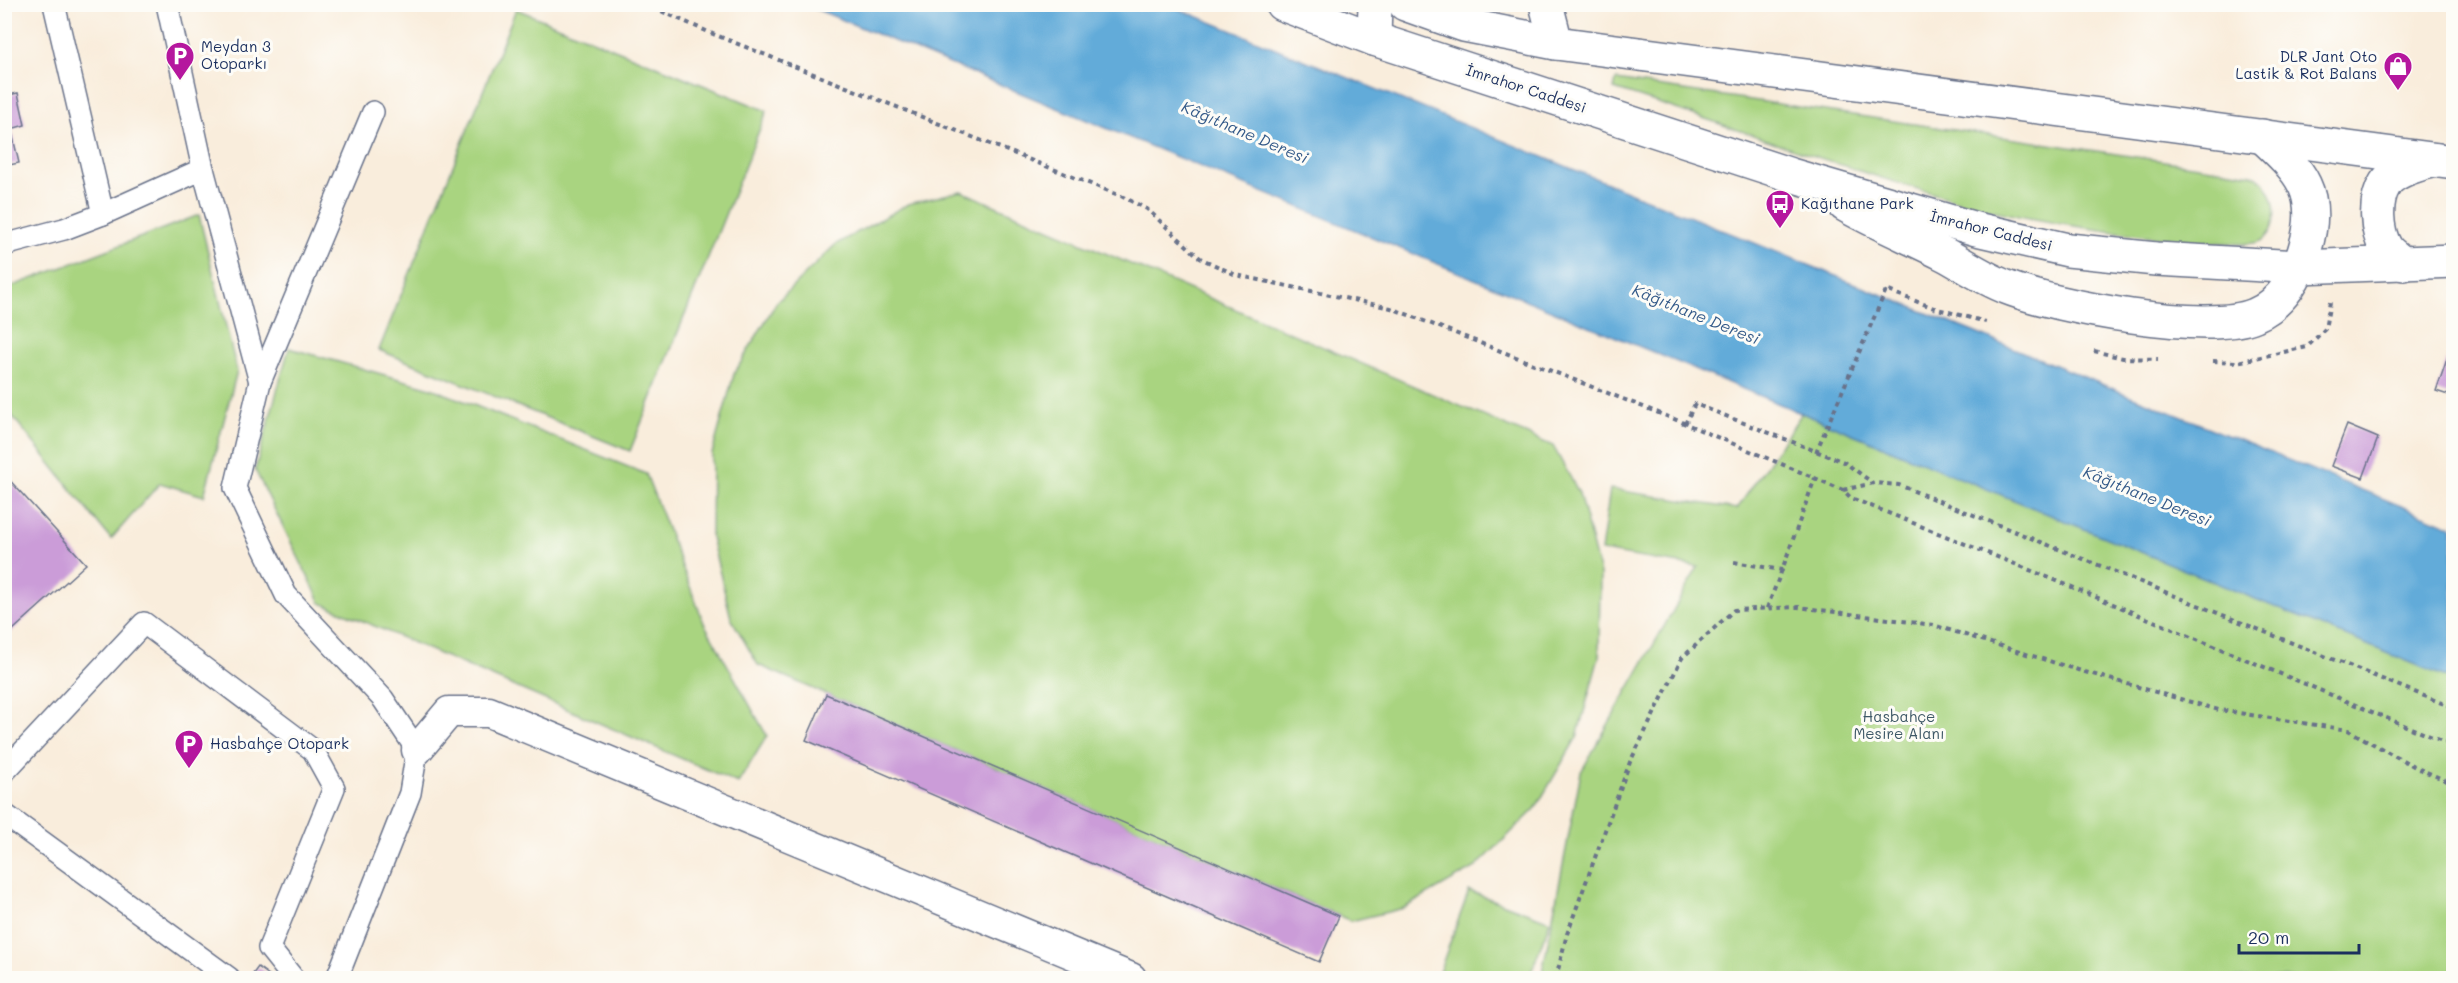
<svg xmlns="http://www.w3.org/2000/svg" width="2458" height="983" font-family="Mali,sans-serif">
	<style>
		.green { fill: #a9d480; stroke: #62826f; stroke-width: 1.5 }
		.water { fill: #62abd9; stroke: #3e6d9c; stroke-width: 1.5 }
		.building { fill: #cb9cd8 }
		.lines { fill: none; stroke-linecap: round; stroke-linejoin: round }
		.service-casing { stroke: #69728a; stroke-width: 24 }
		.pedestrian-casing { stroke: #69728a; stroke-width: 33 }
		.tertiary-casing { stroke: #69728a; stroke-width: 36 }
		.primary-casing { stroke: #69728a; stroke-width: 36 }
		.path { stroke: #69728a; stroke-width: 4; stroke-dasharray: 4.5 4.5; stroke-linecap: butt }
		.service { stroke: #fff; stroke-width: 21 }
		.pedestrian { stroke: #fff; stroke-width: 30 }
		.tertiary { stroke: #fff; stroke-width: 33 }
		.primary { stroke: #fff; stroke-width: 33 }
		.labels { text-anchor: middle; stroke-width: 6; stroke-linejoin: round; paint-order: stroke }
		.poi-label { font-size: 15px; fill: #1b2f5e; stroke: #fdfcf7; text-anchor: start }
		.street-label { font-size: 15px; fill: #1b2f5e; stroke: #fdfcf7 }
		.park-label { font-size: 15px; fill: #3e5866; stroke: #fdfcf7 }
		.water-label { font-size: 16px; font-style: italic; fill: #345a89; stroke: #fdfcf7 }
	</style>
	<rect width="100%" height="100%" fill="#fdfcf7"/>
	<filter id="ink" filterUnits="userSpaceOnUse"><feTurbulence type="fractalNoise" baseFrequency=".0167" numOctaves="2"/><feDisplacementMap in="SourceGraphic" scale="12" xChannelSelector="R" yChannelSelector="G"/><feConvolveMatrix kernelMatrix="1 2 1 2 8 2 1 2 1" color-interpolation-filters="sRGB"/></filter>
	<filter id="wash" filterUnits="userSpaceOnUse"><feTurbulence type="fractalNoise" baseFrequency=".008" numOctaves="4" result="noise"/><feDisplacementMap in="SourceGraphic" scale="24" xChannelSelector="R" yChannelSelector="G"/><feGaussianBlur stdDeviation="1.35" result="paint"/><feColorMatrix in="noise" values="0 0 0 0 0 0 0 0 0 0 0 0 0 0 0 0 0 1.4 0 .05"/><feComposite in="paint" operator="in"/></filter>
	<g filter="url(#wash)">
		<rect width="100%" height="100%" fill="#f9eddc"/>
		<g class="green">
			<path d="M516 9 767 111 630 451 379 350Z"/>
			<path d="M1616 80 2252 174C2275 184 2283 221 2264 239 2255 248 2215 242 2202 241 2132 236 2063 226 1995 211 1972 206 1948 198 1925 191 1820 161 1718 121 1614 89Z"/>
			<path d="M961 191 1553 446 1579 493 1600 574 1599 657 1577 737 1535 809 1476 867 1404 908 1351 921 758 665 731 618 711 537 712 454 734 374 776 303 836 244 908 204Z"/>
			<path d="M199 215 237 371 204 496 160 483 111 539 5 407V289Z"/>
			<path d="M289 348 431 388 646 474 704 623 767 736 738 783 321 603 255 470Z"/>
			<path d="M1802 413 2453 680V978H1541L1581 772 1698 567 1601 551 1610 489 1737 509Z"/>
			<path d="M1469 891 1550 921 1529 978H1437Z"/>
		</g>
		<path class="water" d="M806 5H1169L2453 527V680Z"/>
		<g id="blocks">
			<g class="building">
				<path d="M18 93 25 125 11 129 19 163 4 166V96Z"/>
				<path d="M2454 339V397L2436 391Z"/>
				<path d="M2347 425 2378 438 2363 478 2331 466Z"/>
				<path d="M4 474 86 564 4 638Z"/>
				<path d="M826 694 1339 916 1319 962 806 740Z"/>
				<path d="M258 967 273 978H250Z"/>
			</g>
		</g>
	</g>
	<g filter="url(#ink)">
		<use href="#blocks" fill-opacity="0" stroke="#69728a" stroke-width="1.5"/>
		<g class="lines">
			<g class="service-casing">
				<g id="service">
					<path d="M54 4 103 214"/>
					<path d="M167 4 203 169 260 382"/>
					<path d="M4 245 64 229 103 214 203 169"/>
					<path d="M4 772 144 623 313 750 334 788 269 948 293 978"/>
					<path d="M4 814 229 978"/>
					<path d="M337 978 410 793 417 750 383 699 286 595 235 488 260 382 373 112"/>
				</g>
			</g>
			<g class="pedestrian-casing">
				<path id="pedestrian" d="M417 750 449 712H489L1131 978"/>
			</g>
			<g class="tertiary-casing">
				<path id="tertiary" d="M1546 4 1556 43"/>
			</g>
			<g class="primary-casing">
				<g id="primary">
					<path d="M1282 4 1374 39 1791 175 1976 229 2068 250 2156 259 2300 267 2454 261"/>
					<path d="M1405 4 1464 25 1556 43 2454 162"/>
					<path d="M1374 39 1375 4"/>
					<path d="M1845 205C1878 224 1913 238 1946 255 1966 266 1985 279 2006 287 2055 307 2209 335 2255 315 2282 304 2298 275 2305 249 2322 193 2301 172 2262 136"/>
					<path d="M2404 264C2398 259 2390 254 2386 248 2376 231 2374 201 2385 184 2393 171 2421 163 2436 160"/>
				</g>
			</g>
			<g class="path">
				<path d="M645 4 713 34 1121 196 1147 209 1200 258 1236 275 1391 308 1679 421 1843 490 1851 498 2067 585 2454 746"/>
				<path d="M2094 351 2123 358 2158 359"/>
				<path d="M2213 361 2237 362 2307 347 2325 329 2330 302"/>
				<path d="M1685 424 1695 404 1844 462 1873 483"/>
				<path d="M1816 452 1886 290 1934 308 1986 322"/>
				<path d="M1843 490 1874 483 1899 485 2454 708"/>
				<path d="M1734 562 1782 570 1815 478"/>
				<path d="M1767 608 1782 570"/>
				<path d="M1556 978 1567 934 1630 762 1682 658 1734 610 1798 607 1933 625 2078 670 2219 710 2348 730 2417 768 2454 784"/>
			</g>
			<use href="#service" class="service"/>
			<use href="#pedestrian" class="pedestrian"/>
			<use href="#tertiary" class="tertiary"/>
			<use href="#primary" class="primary"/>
		</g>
	</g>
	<defs>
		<g id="parking-pin" transform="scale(1.5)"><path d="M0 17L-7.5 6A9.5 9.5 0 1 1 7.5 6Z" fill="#b5179e" stroke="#fdfcf7"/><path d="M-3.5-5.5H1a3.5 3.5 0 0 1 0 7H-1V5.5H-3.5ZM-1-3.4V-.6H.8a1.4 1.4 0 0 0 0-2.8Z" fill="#fff"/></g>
		<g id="shop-pin" transform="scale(1.5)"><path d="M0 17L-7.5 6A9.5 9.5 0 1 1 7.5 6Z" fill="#b5179e" stroke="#fdfcf7"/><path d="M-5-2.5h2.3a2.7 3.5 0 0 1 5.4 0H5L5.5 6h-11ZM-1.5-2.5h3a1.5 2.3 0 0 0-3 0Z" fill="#fff"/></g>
		<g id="bus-pin" transform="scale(1.5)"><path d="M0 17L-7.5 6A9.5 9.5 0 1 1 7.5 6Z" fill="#b5179e" stroke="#fdfcf7"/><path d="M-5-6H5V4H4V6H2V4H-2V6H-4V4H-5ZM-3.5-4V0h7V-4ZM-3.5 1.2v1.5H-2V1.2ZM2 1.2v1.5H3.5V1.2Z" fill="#fff"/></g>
	</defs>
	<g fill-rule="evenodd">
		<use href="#parking-pin" x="180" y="56"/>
		<use href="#shop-pin" x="2398" y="66"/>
		<use href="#bus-pin" x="1780" y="204"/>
		<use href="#parking-pin" x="189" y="744"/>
	</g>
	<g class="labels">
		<g class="poi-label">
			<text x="201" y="52">Meydan 3<tspan x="201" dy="17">Otoparkı</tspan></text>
			<text x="2377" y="62" text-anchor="end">DLR Jant Oto<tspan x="2377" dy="17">Lastik &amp; Rot Balans</tspan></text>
			<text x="1801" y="209">Kağıthane Park</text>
			<text x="210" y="749">Hasbahçe Otopark</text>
		</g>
		<g class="street-label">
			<text transform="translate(1526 89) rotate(18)" y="5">İmrahor Caddesi</text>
			<text transform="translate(1991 231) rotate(14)" y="5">İmrahor Caddesi</text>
		</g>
		<g class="park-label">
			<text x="1899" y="722">Hasbahçe<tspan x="1899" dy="17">Mesire Alanı</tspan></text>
		</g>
		<g class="water-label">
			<text transform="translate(1245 132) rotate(23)" y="6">Kâğıthane Deresi</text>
			<text transform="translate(1696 314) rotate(22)" y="6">Kâğıthane Deresi</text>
			<text transform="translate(2147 496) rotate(22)" y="6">Kâğıthane Deresi</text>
		</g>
	</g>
	<rect width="2458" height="983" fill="none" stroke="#fdfcf7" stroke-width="24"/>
	<path d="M2239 944v9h120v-9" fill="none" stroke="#1b2f5e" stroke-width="3"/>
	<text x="2248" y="944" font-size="18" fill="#1b2f5e" stroke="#fdfcf7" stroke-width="4.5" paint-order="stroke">20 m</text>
</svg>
